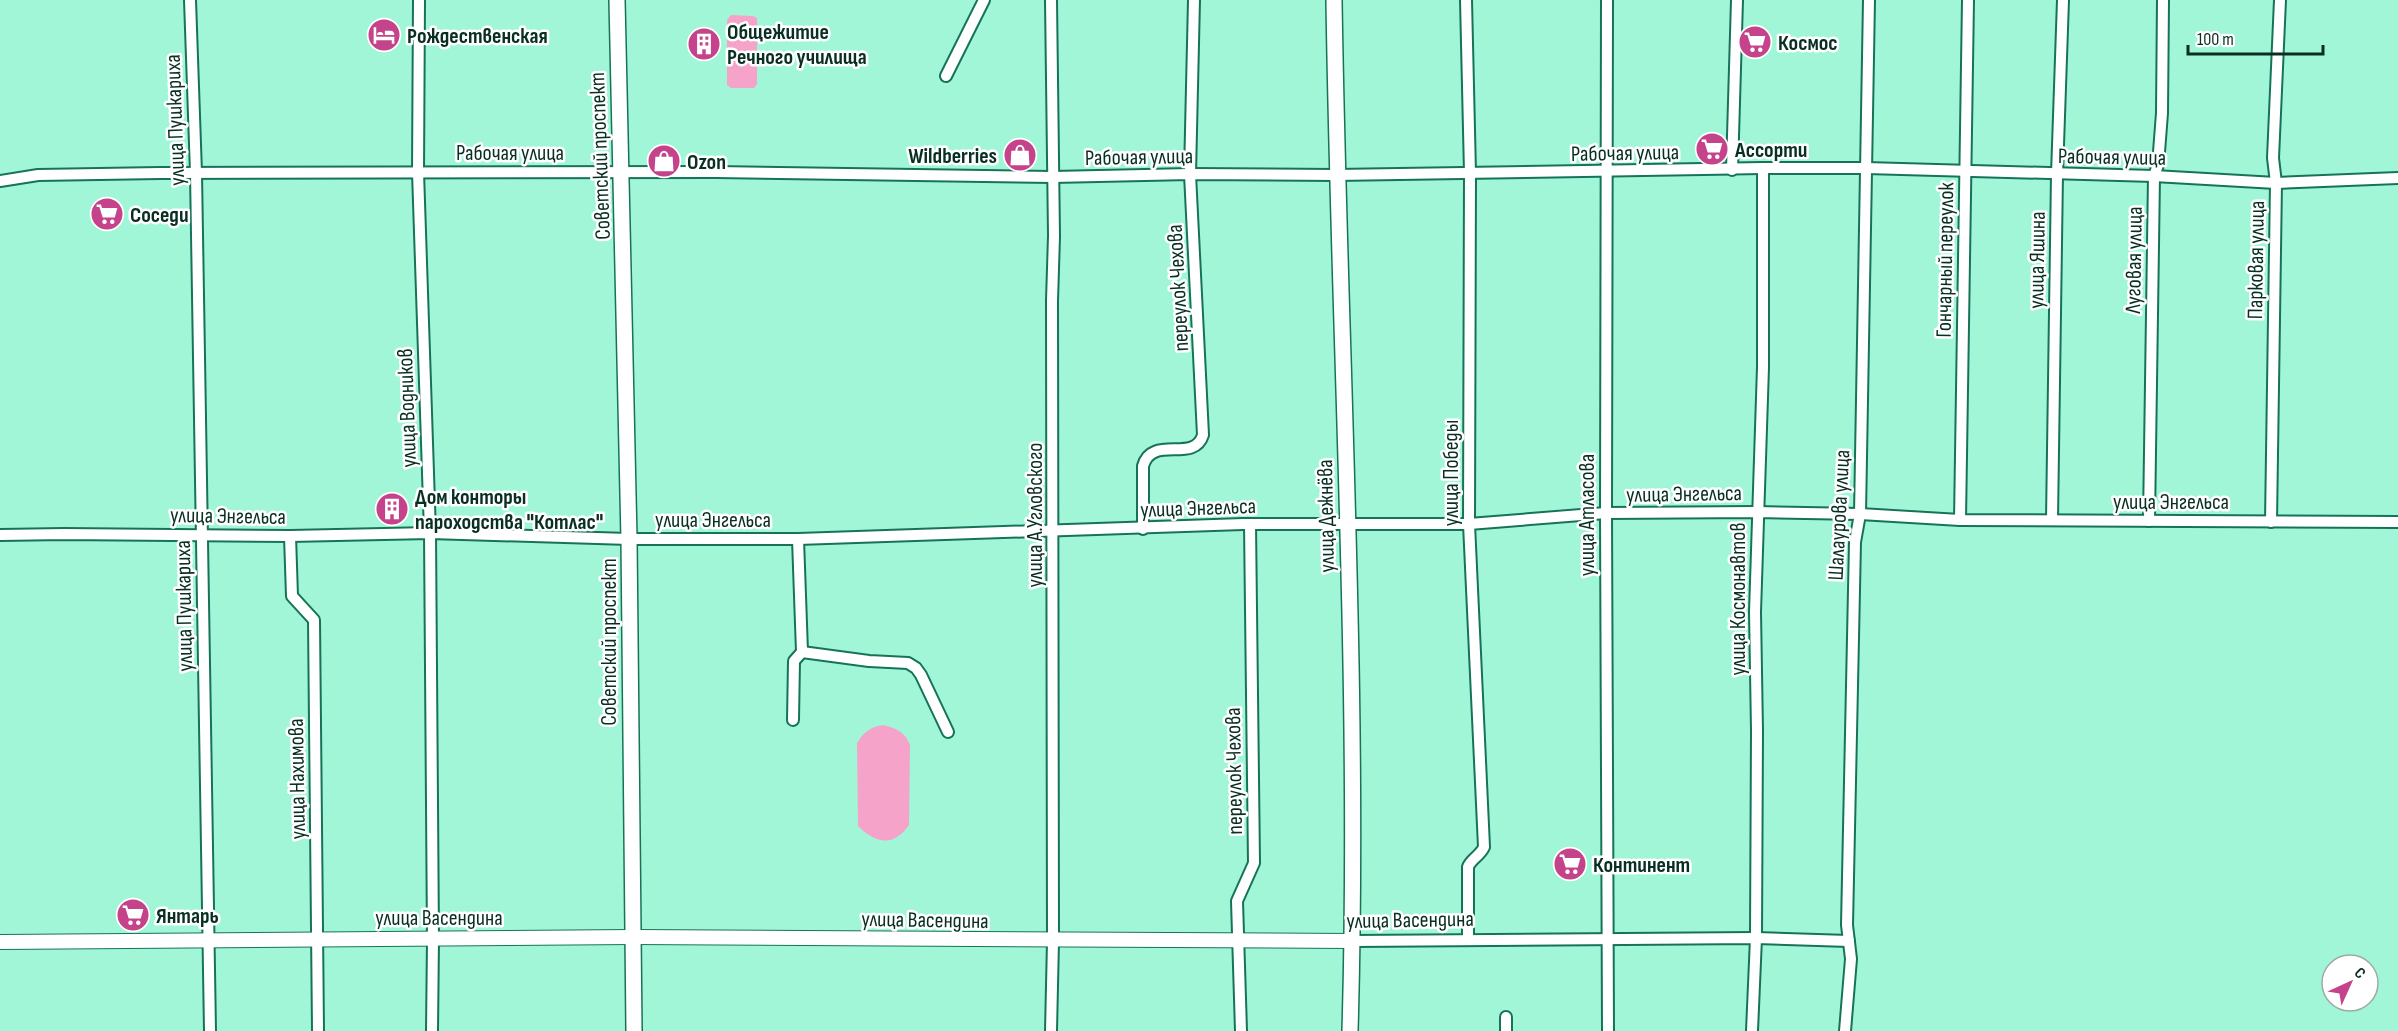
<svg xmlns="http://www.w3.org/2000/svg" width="2398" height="1031" font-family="'Sofia Sans Condensed',sans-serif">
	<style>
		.green { fill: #f5a3c9 }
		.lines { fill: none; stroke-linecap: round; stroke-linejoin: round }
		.minor-casing { stroke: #16735a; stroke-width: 14 }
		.tertiary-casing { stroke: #16735a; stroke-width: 16 }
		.secondary-casing { stroke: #16735a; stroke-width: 18 }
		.minor { stroke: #fff; stroke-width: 10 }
		.tertiary { stroke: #fff; stroke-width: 14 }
		.secondary { stroke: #fff; stroke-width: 15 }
		.labels { text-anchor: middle; stroke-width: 5; stroke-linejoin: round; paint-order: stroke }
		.poi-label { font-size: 22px; font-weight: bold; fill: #092e23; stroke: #fff; text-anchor: start }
		.street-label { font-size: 22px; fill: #092e23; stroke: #fff }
	</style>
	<rect width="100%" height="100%" fill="#a2f6d8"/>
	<g class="green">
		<path d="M731 15 753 16 757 18V84L754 88H731L727 85V20Z"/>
		<path d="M883 725C896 728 905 732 910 745L909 825C893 848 875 843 858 826L857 743C864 732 870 727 883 725Z"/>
	</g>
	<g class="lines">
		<g class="minor-casing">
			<g id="minor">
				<path d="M190 0 196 173 210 1031"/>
				<path d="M419 0 418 172 430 533 433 939 432 1031"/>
				<path d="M1466 0 1470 173 1469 524 1484 847C1480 856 1471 859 1468 867V939"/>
				<path d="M1607 0 1606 513 1608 1031"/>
				<path d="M946 76 984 0"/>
				<path d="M1732 170 1737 0"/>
				<path d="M0 181 38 175 160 173 716 172 1053 177 1190 174 1336 175 1763 168H1866L2154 176 2276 183 2398 178"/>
				<path d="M1960 520 1968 0"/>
				<path d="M2052 520 2057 174 2063 0"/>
				<path d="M2149 521 2154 176 2158 165 2162 113 2163 0"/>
				<path d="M2271 522 2276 183 2273 158 2280 0"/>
				<path d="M1143 529V466C1152 434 1194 464 1203 435L1190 174 1194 0"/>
				<path d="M0 535 64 534 290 536 430 533 629 539H798L1243 524H1469L1606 513 1757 512 1860 514 1960 520 2398 522"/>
				<path d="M290 536 292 596 314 620 318 1031"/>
				<path d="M802 652 869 661 908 663 916 668 921 675 948 732"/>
				<path d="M793 720 794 661 802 652 798 539"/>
				<path d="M1353 941 1756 938 1849 941"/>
				<path d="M1051 1031 1053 941 1052 301 1054 236 1051 0"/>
				<path d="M1241 1031 1237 901 1254 863 1250 524"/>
				<path d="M1506 1031V1017"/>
				<path d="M1752 1031 1756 938 1757 731 1755 612 1763 367V168"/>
				<path d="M1845 1031 1851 959 1847 925 1855 542 1860 514 1869 0"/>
			</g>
		</g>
		<g class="tertiary-casing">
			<path id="tertiary" d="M0 942 633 937 1353 941"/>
		</g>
		<g class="secondary-casing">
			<g id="secondary">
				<path d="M617 0 629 539 634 1031"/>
				<path d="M1334 0C1339 344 1360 687 1350 1031"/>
			</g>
		</g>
		<use href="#minor" class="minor"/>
		<use href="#tertiary" class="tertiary"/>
		<use href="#secondary" class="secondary"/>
	</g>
	<defs>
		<g id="hotel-disc" transform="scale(1.725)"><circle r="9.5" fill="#c5438b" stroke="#fff"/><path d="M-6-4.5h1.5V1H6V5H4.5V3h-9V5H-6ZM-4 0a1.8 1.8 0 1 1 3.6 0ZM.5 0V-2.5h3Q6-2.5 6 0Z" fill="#fff"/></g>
		<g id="supermarket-disc" transform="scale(1.725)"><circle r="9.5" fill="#c5438b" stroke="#fff"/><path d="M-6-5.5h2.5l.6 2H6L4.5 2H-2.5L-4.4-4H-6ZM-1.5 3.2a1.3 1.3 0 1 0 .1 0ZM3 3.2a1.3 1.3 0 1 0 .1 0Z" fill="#fff"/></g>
		<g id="building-disc" transform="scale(1.725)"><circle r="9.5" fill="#c5438b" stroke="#fff"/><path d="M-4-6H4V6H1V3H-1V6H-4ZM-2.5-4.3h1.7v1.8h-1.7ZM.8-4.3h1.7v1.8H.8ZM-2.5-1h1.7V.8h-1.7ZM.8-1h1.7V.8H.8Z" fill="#fff"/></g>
		<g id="shop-disc" transform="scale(1.725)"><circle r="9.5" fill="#c5438b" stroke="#fff"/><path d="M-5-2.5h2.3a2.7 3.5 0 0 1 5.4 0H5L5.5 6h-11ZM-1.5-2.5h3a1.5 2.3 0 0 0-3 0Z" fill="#fff"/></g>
	</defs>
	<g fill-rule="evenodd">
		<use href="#hotel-disc" x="384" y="35"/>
		<use href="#supermarket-disc" x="1755" y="42"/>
		<use href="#building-disc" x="704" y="44"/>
		<use href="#supermarket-disc" x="1712" y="149"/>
		<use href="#shop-disc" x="1020" y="155"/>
		<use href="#shop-disc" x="664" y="161"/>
		<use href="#supermarket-disc" x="107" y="214"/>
		<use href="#building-disc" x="392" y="509"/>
		<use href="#supermarket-disc" x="1570" y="864"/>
		<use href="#supermarket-disc" x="133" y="915"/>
	</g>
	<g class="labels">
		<g class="poi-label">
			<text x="727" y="39">Общежитие<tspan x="727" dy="25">Речного училища</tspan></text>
			<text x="407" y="43">Рождественская</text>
			<text x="1778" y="50">Космос</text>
			<text x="1735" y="157">Ассорти</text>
			<text x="997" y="163" text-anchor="end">Wildberries</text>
			<text x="687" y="169">Ozon</text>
			<text x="130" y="222">Соседи</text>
			<text x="415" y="504">Дом конторы<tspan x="415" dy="25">пароходства "Котлас"</tspan></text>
			<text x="1593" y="872">Континент</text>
			<text x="156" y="923">Янтарь</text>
		</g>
		<g class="street-label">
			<text transform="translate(174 120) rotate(-92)" y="8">улица Пушкариха</text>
			<text x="510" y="160">Рабочая улица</text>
			<text transform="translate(1625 152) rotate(-1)" y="8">Рабочая улица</text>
			<text transform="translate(599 156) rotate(-92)" y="8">Советский проспект</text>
			<text transform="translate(1139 156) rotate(-1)" y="8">Рабочая улица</text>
			<text transform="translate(2112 156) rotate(1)" y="8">Рабочая улица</text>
			<text transform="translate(1944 260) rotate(-89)" y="8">Гончарный переулок</text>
			<text transform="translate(2036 260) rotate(-89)" y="8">улица Яшина</text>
			<text transform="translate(2133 260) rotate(-89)" y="8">Луговая улица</text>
			<text transform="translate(2255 260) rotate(-89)" y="8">Парковая улица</text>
			<text transform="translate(1177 288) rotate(-93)" y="8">переулок Чехова</text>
			<text transform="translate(406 408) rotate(-92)" y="8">улица Водников</text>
			<text transform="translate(1450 473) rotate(-90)" y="8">улица Победы</text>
			<text transform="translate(1684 493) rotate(-1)" y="8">улица Энгельса</text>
			<text x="2171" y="509">улица Энгельса</text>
			<text transform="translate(1198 507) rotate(-2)" y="8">улица Энгельса</text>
			<text transform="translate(228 515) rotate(1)" y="8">улица Энгельса</text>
			<text transform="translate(1034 515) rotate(-90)" y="8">улица А.Угловского</text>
			<text transform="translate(1586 515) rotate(-90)" y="8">улица Атласова</text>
			<text transform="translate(1838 515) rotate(-87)" y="8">Шалаурова улица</text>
			<text transform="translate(1325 516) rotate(-91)" y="8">улица Дежнёва</text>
			<text x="713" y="527">улица Энгельса</text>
			<text transform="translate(1737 599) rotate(-90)" y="8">улица Космонавтов</text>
			<text transform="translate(183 606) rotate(-91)" y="8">улица Пушкариха</text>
			<text transform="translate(608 642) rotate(-90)" y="8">Советский проспект</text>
			<text transform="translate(1233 771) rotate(-91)" y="8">переулок Чехова</text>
			<text transform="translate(296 779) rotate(-91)" y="8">улица Нахимова</text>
			<text x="439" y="925">улица Васендина</text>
			<text transform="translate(925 919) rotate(1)" y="8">улица Васендина</text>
			<text transform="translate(1410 919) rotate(-1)" y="8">улица Васендина</text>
		</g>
	</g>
	<g transform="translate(2350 983) rotate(45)"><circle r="28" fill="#ffffff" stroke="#9daba7" stroke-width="1.5"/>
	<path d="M0-4.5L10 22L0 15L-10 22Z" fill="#c5438b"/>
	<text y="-9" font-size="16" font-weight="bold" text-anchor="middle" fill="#092e23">С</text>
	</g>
	<path d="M2188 45v9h135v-9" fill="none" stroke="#092e23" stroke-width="3"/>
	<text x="2197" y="45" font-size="18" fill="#092e23" stroke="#ffffff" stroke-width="4.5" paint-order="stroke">100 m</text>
</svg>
